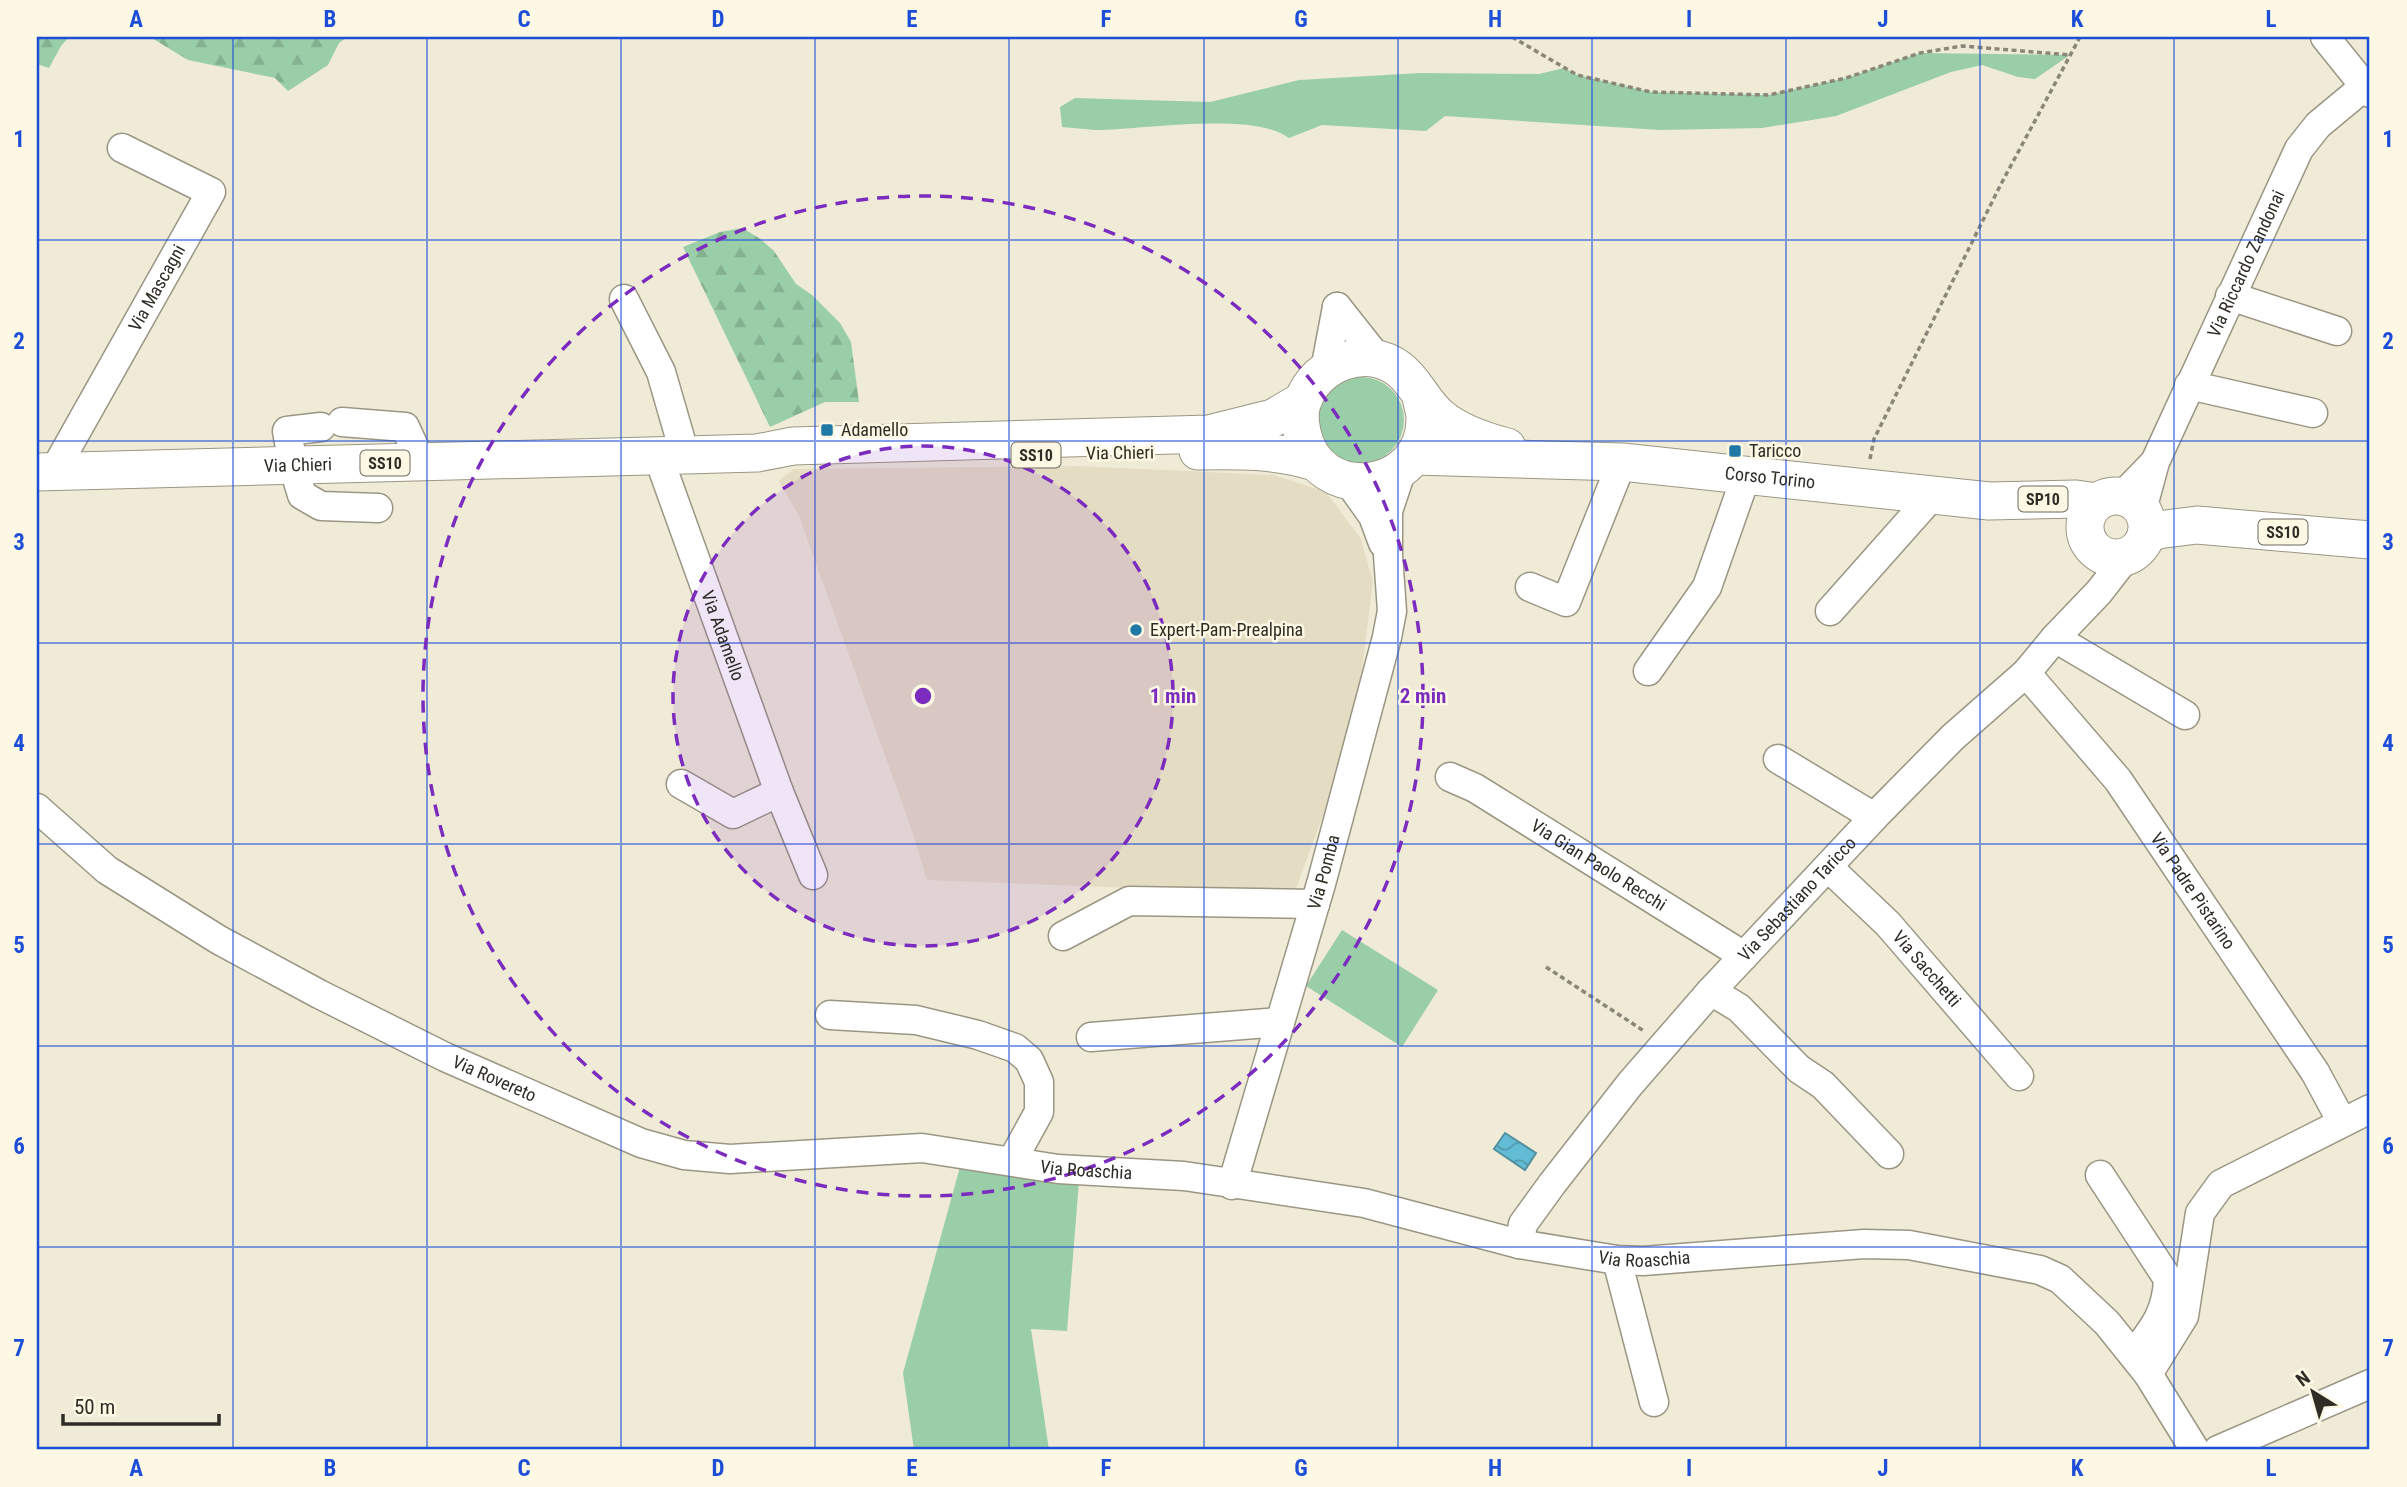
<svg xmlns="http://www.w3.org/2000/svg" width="2407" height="1487" font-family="'Roboto Condensed',sans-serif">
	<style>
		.built { fill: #e5ddc3 }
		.grass { fill: #99cea8 }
		.forest { fill: url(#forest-firs) }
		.water { fill: url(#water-waves); stroke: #5391a0; stroke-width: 2 }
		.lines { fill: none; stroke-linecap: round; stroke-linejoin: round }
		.minor-casing { stroke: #9b9683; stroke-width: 31 }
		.major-casing { stroke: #9b9683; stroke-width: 39 }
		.path { stroke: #8a8779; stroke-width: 3.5; stroke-dasharray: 5 3.5; stroke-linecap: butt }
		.minor { stroke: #fff; stroke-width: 28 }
		.major { stroke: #fff; stroke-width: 37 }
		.grid { fill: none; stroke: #1d4ed8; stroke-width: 2; stroke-opacity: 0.55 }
		.ring { fill: none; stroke: #7b2cbf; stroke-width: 3.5; stroke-dasharray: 12 9 }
		.poi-dot { fill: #2078a7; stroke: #fdf8e3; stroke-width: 2.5 }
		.labels { text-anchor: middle; stroke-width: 5; stroke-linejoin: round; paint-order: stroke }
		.shield { fill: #fdf8e3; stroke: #6c695e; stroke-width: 2 }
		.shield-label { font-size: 16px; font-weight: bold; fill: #2e2c25 }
		.street-label { font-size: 18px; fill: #2e2c25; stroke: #fdf8e3 }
		.poi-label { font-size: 18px; fill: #2e2c25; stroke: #fdf8e3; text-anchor: start }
		.centre { fill: #7b2cbf; stroke: #fdf8e3; stroke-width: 3.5 }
		.ring-label { font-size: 21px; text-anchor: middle; font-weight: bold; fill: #7b2cbf; stroke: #fdf8e3; stroke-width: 5; stroke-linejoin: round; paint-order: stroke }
		.neatline { fill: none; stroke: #1d4ed8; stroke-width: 2.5 }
		.grid-label { font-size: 23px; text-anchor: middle; font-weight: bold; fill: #1d4ed8 }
	</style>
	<defs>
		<pattern id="forest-firs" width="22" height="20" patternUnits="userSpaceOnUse" patternTransform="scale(1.75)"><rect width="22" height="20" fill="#99cea8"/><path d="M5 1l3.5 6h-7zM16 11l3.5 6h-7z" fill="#84b190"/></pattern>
		<pattern id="water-waves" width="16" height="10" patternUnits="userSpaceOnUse" patternTransform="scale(1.75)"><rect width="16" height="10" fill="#63bcd5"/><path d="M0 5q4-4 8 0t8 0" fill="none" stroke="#5299ad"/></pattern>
	</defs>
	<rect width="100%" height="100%" fill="#f0ebd6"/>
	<path class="built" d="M1079 466 1274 475 1326 492 1361 539 1373 582 1354 731 1294 894 927 880 910 825 799 516 779 481 794 469Z"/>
	<g class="grass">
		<path d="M1920 53 2070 55 2035 79 2018 77 1982 65 1951 72 1836 116 1762 128 1660 130 1445 116 1426 131 1322 125 1289 138C1254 111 1141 130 1095 130 1084 129 1073 128 1062 127L1060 107 1075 98 1210 102 1299 80 1420 73 1539 74 1564 68 1577 75 1651 92 1769 95 1846 78Z"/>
		<circle cx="1361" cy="420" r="43"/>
		<path d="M1342 930 1438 990 1402 1047 1306 986Z"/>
		<path d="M960 1167 1021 1178 1079 1181 1067 1331 1031 1329 1049 1450H914L903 1373Z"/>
	</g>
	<g class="forest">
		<path d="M37 37H69L61 46 49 68 37 64Z"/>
		<path d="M150 37H347L339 43 328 65 288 91 275 78 188 60Z"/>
		<path d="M742 228 759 238 774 251 796 284 812 295 840 323 851 342 859 402H825L770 427 683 247 720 232Z"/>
	</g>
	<path class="water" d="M1505 1133 1536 1153 1525 1170 1494 1149Z"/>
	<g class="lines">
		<g class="minor-casing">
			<g id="minor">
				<path d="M2325 37 2370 93"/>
				<path d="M2230 296 2337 331"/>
				<path d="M624 299 661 372 685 455"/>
				<path d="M1337 307 1379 360"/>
				<path d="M1325 370 1337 307"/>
				<path d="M2189 385 2313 413"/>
				<path d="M342 422 405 427 421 462"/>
				<path d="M321 427 287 431 293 465 302 495 321 506 378 508"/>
				<path id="s1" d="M658 456 779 792 733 814 681 784"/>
				<path id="s2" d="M54 471 211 192 122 148"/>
				<path d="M1348 481 1373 516 1383 543"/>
				<path d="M2122 496 2153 464"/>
				<path id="s3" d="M2142 510 2155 462 2299 149 2318 125 2365 86"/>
				<path d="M1530 587 1566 602 1622 462"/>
				<path d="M1830 611 1933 495"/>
				<path d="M2055 638 2185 715"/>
				<path d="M1648 671 1707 587 1746 476"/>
				<path id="s4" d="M2026 673 2118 780 2315 1072 2342 1122"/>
				<path d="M1778 759 1874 817"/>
				<path id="s5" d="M1450 777 1475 788 1744 956"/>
				<path d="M779 792 813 875"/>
				<path id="s6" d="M37 808 107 870 219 940 319 994 445 1057 641 1143 684 1155 730 1159 922 1148 1058 1169 1184 1176 1364 1203 1519 1244 1617 1260 1643 1261 1864 1244 1909 1245 2040 1270 2060 1279 2107 1323 2148 1374 2195 1450"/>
				<path id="s7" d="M1828 867 1888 924 2019 1076"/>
				<path d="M1063 936 1129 901 1315 904"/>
				<path d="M1711 991 1739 1008 1799 1069 1823 1085 1889 1154"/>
				<path d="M830 1015 916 1020 978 1035 1015 1048 1029 1060 1039 1082V1112L1012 1161"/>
				<path d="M1091 1037 1280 1022"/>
				<path d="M2100 1175 2168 1279C2167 1313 2153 1329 2133 1355"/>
				<path id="s8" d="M1232 1185 1321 884 1387 637 1392 611 1388 555V511L1402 469"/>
				<path id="s9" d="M1519 1244 1523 1224 1552 1184 1630 1084 1711 991 1878 813 1953 737 2026 673 2055 638 2099 592 2127 556"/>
				<path d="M1617 1260 1654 1402"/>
				<path d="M2148 1374 2184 1316 2200 1213 2221 1184 2370 1109"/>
				<path d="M2218 1450 2370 1384"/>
			</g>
		</g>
		<g class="major-casing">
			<g id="major">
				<path d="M1421 397C1422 404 1425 411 1425 418 1426 493 1317 507 1302 432 1300 422 1299 410 1303 401 1316 363 1366 344 1399 369 1416 382 1423 403 1440 417 1459 433 1484 441 1507 447"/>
				<path d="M1198 451C1238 450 1277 450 1315 462"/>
				<path id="s10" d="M1414 456 1622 462 1989 501 2076 499 2097 502"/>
				<path id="s11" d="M37 472 685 455 757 453 793 446 1209 434 1273 418 1302 401"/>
				<circle cx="2116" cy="527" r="31"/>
				<path d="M2146 535 2158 530 2197 525 2370 540"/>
			</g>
		</g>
		<g class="path">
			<path d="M1512 37 1577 75 1651 92 1769 95 1846 78 1920 53 1962 46 2070 55"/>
			<path d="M1870 459 1874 439 2001 184 2080 37"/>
			<path d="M1546 967 1644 1031"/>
		</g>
		<use href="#minor" class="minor"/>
		<use href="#major" class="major"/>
	</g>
	<path class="grid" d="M233 37V1450M427 37V1450M621 37V1450M815 37V1450M1009 37V1450M1204 37V1450M1398 37V1450M1592 37V1450M1786 37V1450M1980 37V1450M2174 37V1450M37 240H2370M37 441H2370M37 643H2370M37 844H2370M37 1046H2370M37 1247H2370"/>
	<circle cx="923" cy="696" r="250" fill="#7b2cbf" fill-opacity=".12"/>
	<g class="ring">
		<circle cx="923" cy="696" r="250"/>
		<circle cx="923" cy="696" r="500"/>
	</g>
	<g class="poi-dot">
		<rect x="820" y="423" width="14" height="14" rx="3.5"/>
		<rect x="1728" y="444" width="14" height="14" rx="3.5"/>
		<circle cx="1136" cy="630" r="7"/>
	</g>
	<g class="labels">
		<g class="shield">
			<rect x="1011.5" y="442.5" width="49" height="25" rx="5"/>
			<rect x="360.5" y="450.5" width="49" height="25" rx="5"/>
			<rect x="2018.5" y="486.5" width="49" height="25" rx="5"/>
			<rect x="2258.5" y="519.5" width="49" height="25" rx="5"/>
		</g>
		<g class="shield-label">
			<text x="1036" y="461">SS10</text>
			<text x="385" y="469">SS10</text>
			<text x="2043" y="505">SP10</text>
			<text x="2283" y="538">SS10</text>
		</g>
		<g class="street-label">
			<text dy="6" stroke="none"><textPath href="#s3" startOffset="268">Via Riccardo Zandonai</textPath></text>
			<text dy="6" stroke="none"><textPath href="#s2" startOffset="210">Via Mascagni</textPath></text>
			<text transform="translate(1120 453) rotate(-1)" y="6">Via Chieri</text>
			<text dy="6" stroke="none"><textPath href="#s11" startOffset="261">Via Chieri</textPath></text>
			<text dy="6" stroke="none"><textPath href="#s10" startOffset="357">Corso Torino</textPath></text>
			<text dy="6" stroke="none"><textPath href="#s1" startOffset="191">Via Adamello</textPath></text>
			<text dy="6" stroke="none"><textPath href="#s5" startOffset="173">Via Gian Paolo Recchi</textPath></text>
			<text dy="6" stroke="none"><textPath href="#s8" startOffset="326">Via Pomba</textPath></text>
			<text dy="6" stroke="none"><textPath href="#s4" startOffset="275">Via Padre Pistarino</textPath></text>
			<text dy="6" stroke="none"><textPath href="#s9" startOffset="446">Via Sebastiano Taricco</textPath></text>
			<text dy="6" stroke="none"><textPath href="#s7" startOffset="142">Via Sacchetti</textPath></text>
			<text dy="6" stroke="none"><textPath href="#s6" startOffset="534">Via Rovereto</textPath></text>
			<text dy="6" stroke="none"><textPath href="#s6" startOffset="1143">Via Roaschia</textPath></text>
			<text dy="6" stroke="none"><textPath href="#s6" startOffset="1710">Via Roaschia</textPath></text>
		</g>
		<g class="poi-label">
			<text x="841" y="436">Adamello</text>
			<text x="1749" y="457">Taricco</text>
			<text x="1150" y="636">Expert-Pam-Prealpina</text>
		</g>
	</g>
	<circle cx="923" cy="696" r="10" class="centre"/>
	<g class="ring-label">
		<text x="1173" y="703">1 min</text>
		<text x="1423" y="703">2 min</text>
	</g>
	<rect width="2407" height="1487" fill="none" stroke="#fdf8e3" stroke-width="77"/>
	<g transform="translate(2313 1392) rotate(323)" stroke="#fdf8e3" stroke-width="5" paint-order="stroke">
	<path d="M0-5L12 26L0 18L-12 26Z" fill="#2e2c25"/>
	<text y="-10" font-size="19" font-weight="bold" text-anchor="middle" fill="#2e2c25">N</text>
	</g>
	<path d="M63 1414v10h156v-10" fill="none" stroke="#2e2c25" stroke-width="3.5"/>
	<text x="74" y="1414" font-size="21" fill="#2e2c25" stroke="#fdf8e3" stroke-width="5" paint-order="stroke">50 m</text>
	<rect x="38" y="38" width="2330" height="1410" class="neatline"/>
	<g class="grid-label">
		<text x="136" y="27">A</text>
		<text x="330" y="27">B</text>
		<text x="524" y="27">C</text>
		<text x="718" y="27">D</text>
		<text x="912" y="27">E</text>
		<text x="1106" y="27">F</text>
		<text x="1301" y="27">G</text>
		<text x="1495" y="27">H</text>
		<text x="1689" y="27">I</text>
		<text x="1883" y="27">J</text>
		<text x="2077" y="27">K</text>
		<text x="2271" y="27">L</text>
		<text x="19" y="147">1</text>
		<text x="2388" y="147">1</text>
		<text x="19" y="349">2</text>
		<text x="2388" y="349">2</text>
		<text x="19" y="550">3</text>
		<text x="2388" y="550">3</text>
		<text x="19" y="751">4</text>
		<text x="2388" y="751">4</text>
		<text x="19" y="953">5</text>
		<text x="2388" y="953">5</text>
		<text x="19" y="1154">6</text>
		<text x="2388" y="1154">6</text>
		<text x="19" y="1356">7</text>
		<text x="2388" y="1356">7</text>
		<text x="136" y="1476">A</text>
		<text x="330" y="1476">B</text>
		<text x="524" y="1476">C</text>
		<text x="718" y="1476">D</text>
		<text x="912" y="1476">E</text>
		<text x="1106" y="1476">F</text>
		<text x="1301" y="1476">G</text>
		<text x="1495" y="1476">H</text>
		<text x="1689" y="1476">I</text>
		<text x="1883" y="1476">J</text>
		<text x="2077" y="1476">K</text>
		<text x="2271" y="1476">L</text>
	</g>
</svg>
